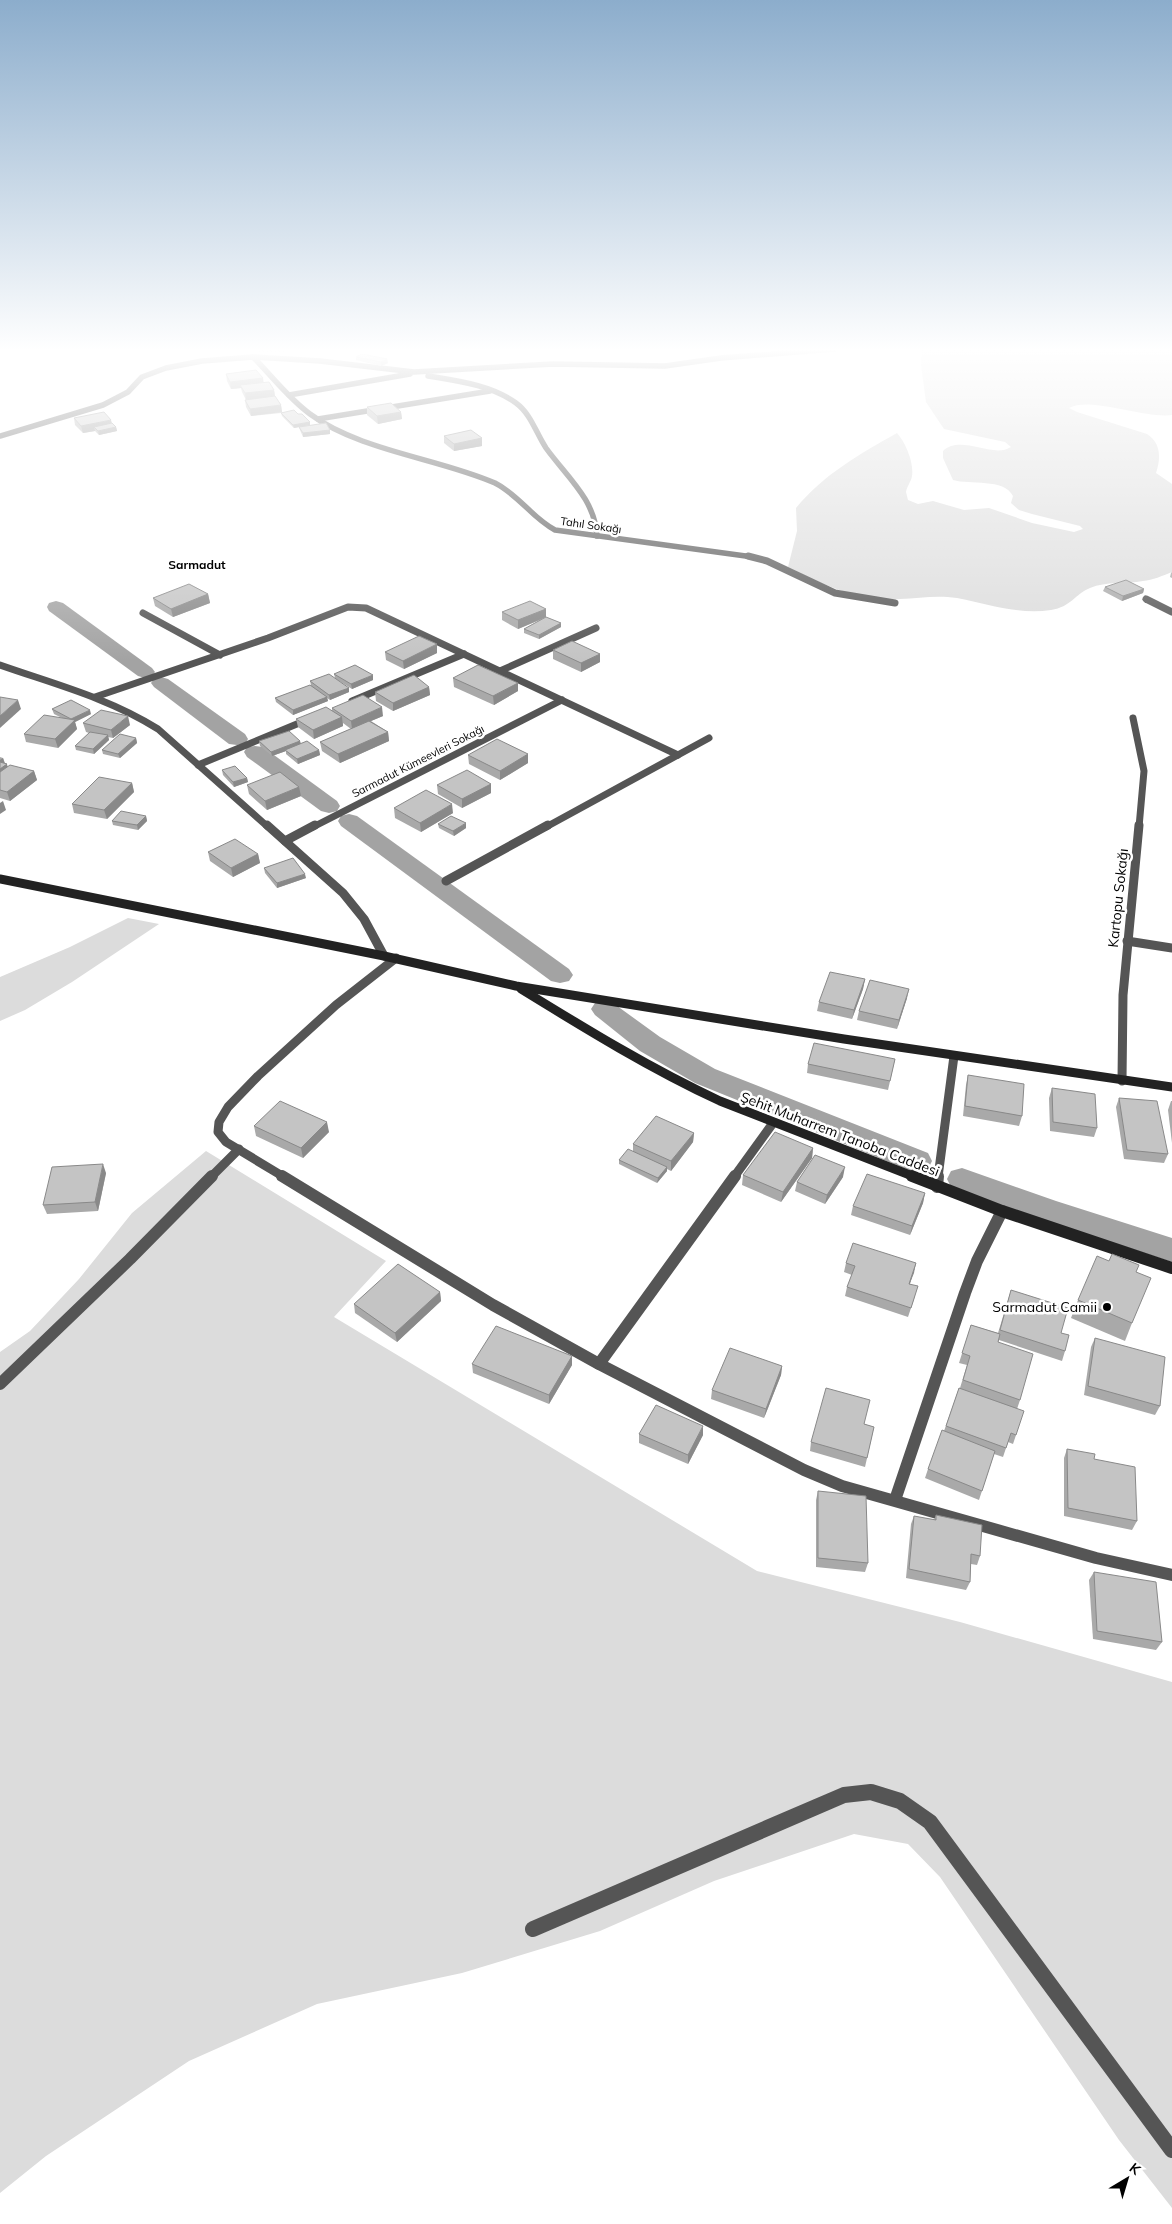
<svg xmlns="http://www.w3.org/2000/svg" width="1172" height="2224" font-family="Mulish,sans-serif">
	<style>
		.green { fill: #dcdcdc }
		.lines { fill: none; stroke-linecap: round; stroke-linejoin: round }
		.canal { fill: #a3a3a3; fill-rule: evenodd }
		.street-far4 { stroke: #555; stroke-width: 5.5 }
		.street-far3 { stroke: #555; stroke-width: 7 }
		.street-far2 { stroke: #555; stroke-width: 9 }
		.street-far1 { stroke: #555; stroke-width: 12 }
		.street { stroke: #555; stroke-width: 16 }
		.secondary-far1 { stroke: #222; stroke-width: 9 }
		.secondary { stroke: #222; stroke-width: 12 }
		.wall { fill: #a9a9a9 }
		.shaded-wall { fill: #898989 }
		.building { fill: #c4c4c4; stroke: #898989 }
		.poi-dot { fill: #000; stroke: #fff; stroke-width: 2 }
		.labels { text-anchor: middle; stroke-width: 5; stroke-linejoin: round; paint-order: stroke }
		.far-street-label { font-size: 11px; fill: #000; stroke: #fff }
		.far-neighbourhood-label { font-size: 12px; font-weight: bold; fill: #000; stroke: #fff }
		.street-label { font-size: 14px; fill: #000; stroke: #fff }
		.poi-label { font-size: 14px; fill: #000; stroke: #fff; text-anchor: end }
	</style>
	<rect width="100%" height="100%" fill="#fff"/>
	<g class="green">
		<path d="M922 349H1172V415C1146 419 1089 396 1069 408L1077 412 1147 434C1161 443 1161 458 1156 473L1172 484V572C1162 576 1153 580 1143 581 1126 584 1106 581 1090 588 1075 594 1071 607 1051 610 1019 615 988 604 957 598 937 595 920 598 900 599 860 602 823 585 788 567L797 531 796 508C824 474 860 454 897 433 906 443 914 463 912 476 911 482 907 486 906 492L908 500 918 504 933 501 964 510 989 508 1032 523 1074 532 1083 529 1080 526 1032 514 1019 510 1011 503 1013 496C1004 478 970 485 953 480L943 458V451C961 434 993 459 1011 447L1005 442 944 429 926 402 921 365Z"/>
		<path d="M128 918 159 924 72 982 25 1010 0 1021V977L70 947Z"/>
		<path d="M206 1151 386 1261 334 1317 757 1571 960 1622 1172 1682V2208L1119 2140 940 1877 908 1844 854 1834 714 1881 600 1931 462 1973 317 2004 189 2061 46 2156 0 2193V1352L30 1331 79 1279 132 1213Z"/>
	</g>
	<g class="lines">
		<g class="canal">
			<path d="M56 601 63 603 152 668 155 672 152 676 145 678 138 676 49 611 47 607 49 603Z"/>
			<path d="M161 677 168 679 245 734 248 739 245 744 237 745 229 744 154 687 151 683 154 679Z"/>
			<path d="M255 746 263 747 337 801 340 806 337 811 329 813 321 811 247 757 244 752 247 747Z"/>
			<path d="M349 814 357 816 569 969 573 975 569 981 560 983 551 981 341 826 338 821 341 816Z"/>
			<path d="M604 1000 613 1003 660 1037 715 1069 928 1153 932 1161 928 1169 917 1172 906 1169 695 1083 640 1051 595 1015 591 1009 595 1003Z"/>
			<path d="M962 1168 1056 1201 1172 1238V1262L1034 1217 951 1187 947 1179 951 1171Z"/>
		</g>
		<g class="street-far4">
			<path d="M428 376C458 381 491 385 516 403 531 414 536 433 546 448 566 476 595 499 597 536"/>
			<path d="M289 395 410 374"/>
			<path d="M318 419 490 391"/>
			<path d="M0 436 103 405 128 392 142 377 166 368 202 361 253 357"/>
			<path d="M753 557 555 530C532 518 519 495 495 483 438 458 360 451 310 414 288 398 272 376 253 357L320 361 414 372 553 364 665 366 721 358 835 349"/>
		</g>
		<g class="street-far3">
			<path d="M748 556 767 561 835 593 895 603"/>
			<path d="M1146 599 1172 612"/>
			<path d="M143 613 220 655"/>
			<path d="M0 665C54 684 109 698 158 729L268 827"/>
			<path d="M500 671 596 628"/>
			<path d="M95 697 268 638 348 607 366 608 678 755"/>
			<path d="M352 701 464 654"/>
			<path d="M1133 718 1144 771 1139 827"/>
			<path d="M198 765 309 719"/>
			<path d="M313 827 562 700"/>
			<path d="M546 827 709 738"/>
		</g>
		<g class="street-far2">
			<path d="M267 825 343 893 364 919 384 956"/>
			<path d="M285 841 315 825"/>
			<path d="M446 881 548 825"/>
			<path d="M1127 941 1172 948"/>
			<path d="M1122 1081 1123 995 1139 825"/>
			<path d="M211 1177 239 1149"/>
			<path d="M284 1177 226 1142 218 1132 219 1122 228 1107 258 1076 336 1005 396 958"/>
			<path d="M734 1177 773 1123"/>
			<path d="M938 1177 954 1056"/>
		</g>
		<g class="street-far1">
			<path d="M282 1176 493 1305 599 1364 804 1470 842 1486 1096 1558 1172 1575"/>
			<path d="M937 1187 938 1176"/>
			<path d="M599 1364 735 1176"/>
			<path d="M0 1384 130 1259 212 1176"/>
			<path d="M895 1500 965 1293 977 1261 1002 1211"/>
		</g>
		<path class="street" d="M533 1929 844 1795 871 1792 900 1801 930 1822 1172 2150"/>
		<g class="secondary-far1">
			<path d="M0 879 384 956 516 986 844 1039 1172 1087"/>
			<path d="M521 989C586 1029 651 1069 720 1101L915 1177"/>
		</g>
		<path class="secondary" d="M912 1176 1002 1211 1172 1268"/>
	</g>
	<g class="wall">
		<path d="M258 349H285L284 352H258Z"/>
		<path d="M356 357 387 359 388 363 381 366 356 360Z"/>
		<path d="M226 374 263 378V382L274 390 275 396 281 405 282 412 298 414 310 422V425L330 430V434L303 437 300 430 299 427 294 428 282 416 281 413 251 416 246 407 245 400H246L242 392 241 388 231 389 227 381Z"/>
		<path d="M367 407 401 412 402 419 378 424 367 415Z"/>
		<path d="M74 418 112 423 116 427 117 431 99 435 95 431 83 433 75 425Z"/>
		<path d="M444 436 482 438V446L454 451 444 443Z"/>
		<path d="M1172 572V578L1170 577 1171 573Z"/>
		<path d="M1105 587 1144 589 1143 593 1122 601 1103 591Z"/>
		<path d="M208 594 210 603 173 617 155 606 153 598Z"/>
		<path d="M546 609V617L561 623V627L539 639 524 633V629L540 620 518 629 502 620V612Z"/>
		<path d="M553 650 600 654V662L581 672 553 659Z"/>
		<path d="M385 652 437 653 404 669 386 660Z"/>
		<path d="M334 674 373 680 352 689 336 679 349 692 330 700 327 698 328 701 293 715 276 702 275 698 311 685 310 681 335 678Z"/>
		<path d="M453 678 518 683V691L494 705 454 687Z"/>
		<path d="M429 687 430 695 393 711 376 701 375 692Z"/>
		<path d="M332 708 383 716 371 721 388 732 389 741 340 763 322 751 320 742 351 729 343 723V726L314 739 298 727 296 719 332 711Z"/>
		<path d="M52 709 91 714 75 722 77 729 58 748 26 742 24 734 62 718 54 714Z"/>
		<path d="M83 723 130 725 113 738 108 737 109 740 94 754 76 750 75 746 89 733 86 732Z"/>
		<path d="M136 738 137 743 120 758 103 754 102 750Z"/>
		<path d="M259 741H300L301 744 319 750 320 755 298 764 286 754V751L272 756 260 746Z"/>
		<path d="M528 754V763L500 780 469 764 468 755Z"/>
		<path d="M0 757 3 758 5 763 7 764V766L34 771 37 780 10 801 0 798Z"/>
		<path d="M222 770 247 778 248 782 234 787 223 775Z"/>
		<path d="M132 783 134 792 107 819 74 813 72 804Z"/>
		<path d="M491 784V793L462 808 438 794 437 785Z"/>
		<path d="M247 785 301 796 267 810 249 794Z"/>
		<path d="M394 808 453 813 421 832 395 818Z"/>
		<path d="M146 816 147 821 138 830 113 825 112 821Z"/>
		<path d="M438 824 466 828 454 836 439 828Z"/>
		<path d="M208 852 258 854 260 863 233 877 210 861Z"/>
		<path d="M264 868 306 878 277 888 265 873Z"/>
		<path d="M865 979 863 989 852 1019 817 1011 819 1002Z"/>
		<path d="M907 998 897 1029 857 1020 859 1011Z"/>
		<path d="M895 1059 888 1090 807 1073 808 1064Z"/>
		<path d="M968 1075 1022 1116 1019 1126 963 1116 966 1085Z"/>
		<path d="M1052 1088 1097 1128 1094 1137 1050 1131 1049 1098Z"/>
		<path d="M1119 1098 1168 1154 1164 1163 1124 1159 1116 1107Z"/>
		<path d="M1171 1101H1172V1143L1168 1110Z"/>
		<path d="M254 1126 329 1132 303 1158 256 1136Z"/>
		<path d="M694 1133 693 1142 671 1171 667 1169V1171L657 1183 619 1164V1160L633 1151V1144Z"/>
		<path d="M813 1148 812 1158 781 1202 742 1185 743 1175Z"/>
		<path d="M106 1173 98 1211 47 1214 43 1205Z"/>
		<path d="M843 1177 825 1204 795 1191 797 1182Z"/>
		<path d="M925 1193 923 1203 910 1235 851 1215 853 1206Z"/>
		<path d="M846 1263H916L910 1284 915 1296 908 1317 845 1296 847 1287 852 1275 844 1272Z"/>
		<path d="M1136 1272 1132 1323 1125 1341 1071 1318 1078 1300Z"/>
		<path d="M1011 1290 1061 1333 1065 1351 1062 1361 999 1340 998 1342 1020 1400 1017 1409 1016 1435 1013 1444 1008 1442 1003 1457 994 1454 979 1500 925 1478 928 1469 944 1431 959 1388H960L967 1365 959 1363 971 1325 998 1333Z"/>
		<path d="M440 1292 441 1301 397 1342 355 1313 354 1304Z"/>
		<path d="M1095 1338 1160 1406 1155 1415 1084 1395 1091 1347Z"/>
		<path d="M572 1356V1365L549 1404 473 1373 472 1364Z"/>
		<path d="M782 1366 781 1375 764 1418 711 1399 712 1390Z"/>
		<path d="M864 1424 874 1427 865 1467 810 1451 811 1442Z"/>
		<path d="M639 1434 703 1435 688 1464 639 1443Z"/>
		<path d="M1067 1449 1094 1459 1137 1521 1132 1530 1064 1516V1458Z"/>
		<path d="M818 1491 868 1563 865 1572 816 1567V1500Z"/>
		<path d="M936 1515 980 1556 977 1565 971 1564 970 1582 966 1590 906 1578 911 1524 914 1516 934 1520Z"/>
		<path d="M1094 1572 1162 1642 1156 1650 1093 1639 1089 1580Z"/>
	</g>
	<g class="shaded-wall">
		<path d="M387 359 388 363 381 366V362Z"/>
		<path d="M263 378 264 385H240L241 388 231 389 230 382Z"/>
		<path d="M274 390 275 397 246 400 245 393Z"/>
		<path d="M281 405 282 412 251 416 250 409Z"/>
		<path d="M401 412 402 419 378 424 377 416Z"/>
		<path d="M111 420 113 427H94L95 431 83 433 81 426Z"/>
		<path d="M310 422V425L294 428 293 425Z"/>
		<path d="M116 427 117 431 99 435 98 431Z"/>
		<path d="M330 430V434L303 437V433Z"/>
		<path d="M482 438V446L454 451V444Z"/>
		<path d="M1144 589 1143 593 1122 601 1123 596Z"/>
		<path d="M208 594 210 603 173 617 171 609Z"/>
		<path d="M546 609V617L518 629V620Z"/>
		<path d="M561 623V627L539 639V635Z"/>
		<path d="M437 644V653L404 669 403 661Z"/>
		<path d="M600 654V662L581 672V663Z"/>
		<path d="M373 675V680L352 689 351 684Z"/>
		<path d="M518 683V691L494 705 493 696Z"/>
		<path d="M429 687 430 695 393 711V703Z"/>
		<path d="M349 688V692L330 700 329 695Z"/>
		<path d="M327 697 328 701 293 715V710Z"/>
		<path d="M18 700 21 709 0 728V716Z"/>
		<path d="M382 707 383 716 352 729 351 721Z"/>
		<path d="M90 710 91 714 75 722 77 729 58 748 55 739 71 719Z"/>
		<path d="M128 716 130 725 113 738 111 730Z"/>
		<path d="M342 717 343 726 314 739 313 730Z"/>
		<path d="M388 732 389 741 340 763 338 754Z"/>
		<path d="M108 735 109 740 94 754 93 749Z"/>
		<path d="M136 738 137 743 120 758 118 754Z"/>
		<path d="M300 741 301 746 285 750 286 751 272 756 271 752Z"/>
		<path d="M319 750 320 755 298 764 297 759Z"/>
		<path d="M528 754V763L500 780V771Z"/>
		<path d="M3 758 5 765 7 764 9 773 0 780V760Z"/>
		<path d="M34 771 37 780 10 801 7 792Z"/>
		<path d="M247 778 248 782 234 787 233 782Z"/>
		<path d="M132 783 134 792 107 819 104 810Z"/>
		<path d="M491 784V793L462 808V799Z"/>
		<path d="M299 787 301 796 267 810 265 801Z"/>
		<path d="M3 801 6 810 0 814V803Z"/>
		<path d="M452 804 453 813 421 832 420 823Z"/>
		<path d="M146 816 147 821 138 830 137 825Z"/>
		<path d="M466 823V828L454 836 453 831Z"/>
		<path d="M258 854 260 863 233 877 231 868Z"/>
		<path d="M305 874 306 878 277 888V883Z"/>
		<path d="M865 979 863 989 852 1019 854 1010Z"/>
		<path d="M909 989 907 998 897 1029 899 1020Z"/>
		<path d="M327 1122 329 1132 303 1158 301 1148Z"/>
		<path d="M694 1133 693 1142 671 1171V1161Z"/>
		<path d="M813 1148 812 1158 781 1202 783 1192Z"/>
		<path d="M103 1164 106 1173 98 1211 95 1202Z"/>
		<path d="M667 1167V1171L657 1183 658 1178Z"/>
		<path d="M845 1167 843 1177 825 1204 827 1195Z"/>
		<path d="M925 1193 923 1203 910 1235 912 1226Z"/>
		<path d="M916 1263 914 1273 906 1293Z"/>
		<path d="M440 1292 441 1301 397 1342 395 1333Z"/>
		<path d="M572 1356V1365L549 1404V1395Z"/>
		<path d="M782 1366 781 1375 764 1418 766 1409Z"/>
		<path d="M703 1426V1435L688 1464V1455Z"/>
	</g>
	<g class="building">
		<path d="M362 354 387 359 381 362 356 357Z"/>
		<path d="M256 370 263 378 230 382 226 374Z"/>
		<path d="M269 382 274 390 245 393 240 385Z"/>
		<path d="M275 396 281 405 250 409 245 400Z"/>
		<path d="M391 403 401 412 377 416 367 407Z"/>
		<path d="M294 410 298 414H302L310 422 293 425 281 413Z"/>
		<path d="M104 412 111 420 81 426 74 418Z"/>
		<path d="M112 423 116 427 98 431 94 427Z"/>
		<path d="M326 423 330 430 303 433 299 427Z"/>
		<path d="M471 430 482 438 454 444 444 436Z"/>
		<path d="M1126 580 1144 589 1123 596 1105 587Z"/>
		<path d="M189 584 208 594 171 609 153 598Z"/>
		<path d="M530 601 546 609 518 620 502 612Z"/>
		<path d="M546 617 561 623 539 635 524 629Z"/>
		<path d="M419 636 437 644 403 661 385 652Z"/>
		<path d="M572 641 600 654 581 663 553 650Z"/>
		<path d="M355 665 373 675 351 684 334 674Z"/>
		<path d="M478 665 518 683 493 696 453 678Z"/>
		<path d="M329 674 349 688 329 695 310 681Z"/>
		<path d="M414 675 429 687 393 703 375 692Z"/>
		<path d="M310 685 327 697 293 710 275 698Z"/>
		<path d="M363 695 382 707 351 721 332 708Z"/>
		<path d="M0 697 18 700 0 716Z"/>
		<path d="M71 700 90 710 71 719 52 709Z"/>
		<path d="M326 707 342 717 313 730 296 719Z"/>
		<path d="M101 710 128 716 111 730 83 723Z"/>
		<path d="M44 715 75 720 55 739 24 734Z"/>
		<path d="M369 721 388 732 338 754 320 742Z"/>
		<path d="M289 731 300 741 271 752 259 741Z"/>
		<path d="M90 732 108 735 93 749 75 746Z"/>
		<path d="M120 734 136 738 118 754 102 750Z"/>
		<path d="M497 739 528 754 500 771 468 755Z"/>
		<path d="M307 741 319 750 297 759 285 750Z"/>
		<path d="M0 762 7 764 0 769Z"/>
		<path d="M10 765 34 771 7 792 0 790V772Z"/>
		<path d="M235 766 247 778 233 782 222 770Z"/>
		<path d="M467 770 491 784 462 799 437 785Z"/>
		<path d="M280 772 299 787 265 801 247 785Z"/>
		<path d="M99 777 132 783 104 810 72 804Z"/>
		<path d="M426 790 452 804 420 823 394 808Z"/>
		<path d="M121 811 146 816 137 825 112 821Z"/>
		<path d="M451 816 466 823 453 831 438 824Z"/>
		<path d="M235 839 258 854 231 868 208 852Z"/>
		<path d="M293 858 305 874 277 883 264 868Z"/>
		<path d="M830 972 865 979 854 1010 819 1002Z"/>
		<path d="M870 980 909 989 899 1020 859 1011Z"/>
		<path d="M814 1043 895 1059 890 1081 808 1064Z"/>
		<path d="M968 1075 1024 1084 1022 1116 965 1106Z"/>
		<path d="M1052 1088 1095 1094 1097 1128 1053 1122Z"/>
		<path d="M1119 1098 1157 1101 1168 1154 1127 1150Z"/>
		<path d="M280 1101 327 1122 301 1148 254 1126Z"/>
		<path d="M656 1116 694 1133 671 1161 633 1144Z"/>
		<path d="M775 1132 813 1148 783 1192 743 1175Z"/>
		<path d="M628 1149 667 1167 658 1178 619 1160Z"/>
		<path d="M815 1155 845 1167 827 1195 797 1182Z"/>
		<path d="M103 1164 95 1202 43 1205 52 1167Z"/>
		<path d="M867 1174 925 1193 912 1226 853 1206Z"/>
		<path d="M853 1243 916 1263 909 1284 918 1286 911 1308 847 1287 855 1266 846 1263Z"/>
		<path d="M1112 1254 1139 1265 1136 1272 1151 1278 1132 1323 1078 1300 1097 1256 1109 1261Z"/>
		<path d="M398 1264 440 1292 395 1333 354 1304Z"/>
		<path d="M1011 1290 1068 1308 1061 1333 1069 1335 1065 1351 1000 1330Z"/>
		<path d="M971 1325 1000 1334 998 1342 1033 1354 1020 1400 963 1380 970 1356 962 1353Z"/>
		<path d="M496 1326 572 1356 549 1395 472 1364Z"/>
		<path d="M1095 1338 1165 1357 1160 1406 1088 1386Z"/>
		<path d="M730 1348 782 1366 766 1409 712 1390Z"/>
		<path d="M826 1388 870 1400 864 1424 874 1427 867 1458 811 1442Z"/>
		<path d="M959 1388 1024 1411 1016 1435 1011 1433 1006 1448 946 1426Z"/>
		<path d="M656 1405 703 1426 688 1455 639 1434Z"/>
		<path d="M942 1430 995 1451 982 1491 928 1469Z"/>
		<path d="M1067 1449 1095 1454 1094 1459 1135 1467 1137 1521 1068 1508Z"/>
		<path d="M818 1491 866 1496 868 1563 818 1558Z"/>
		<path d="M936 1515 982 1525 980 1556 971 1554 970 1582 909 1569 914 1516 936 1520Z"/>
		<path d="M1094 1572 1156 1582 1162 1642 1097 1631Z"/>
	</g>
	<linearGradient id="sky" x2="0" y2="1"><stop stop-color="#8cadcc"/><stop offset="0.53" stop-color="#fff"/><stop offset="1" stop-color="#fff" stop-opacity="0"/></linearGradient>
	<rect width="1172" height="661" fill="url(#sky)"/>
	<circle class="poi-dot" cx="1107" cy="1307" r="5"/>
	<g class="labels">
		<g class="far-street-label">
			<text transform="translate(591 525) rotate(8)" y="4">Tahıl Sokağı</text>
			<text transform="translate(418 761) rotate(-27)" y="4">Sarmadut Kümeevleri Sokağı</text>
		</g>
		<g class="far-neighbourhood-label">
			<text x="197" y="569">Sarmadut</text>
		</g>
		<g class="street-label">
			<text transform="translate(1118 898) rotate(-84)" y="5">Kartopu Sokağı</text>
			<text transform="translate(840 1134) rotate(21)" y="5">Şehit Muharrem Tanoba Caddesi</text>
		</g>
		<g class="poi-label">
			<text x="1097" y="1312">Sarmadut Camii</text>
		</g>
	</g>
	<g transform="translate(1127 2179) rotate(38)" stroke="#ffffff" stroke-width="4" paint-order="stroke">
	<path d="M0-4L9 19L0 12L-9 19Z" fill="#000000"/>
	<text y="-8" font-size="14" font-weight="bold" text-anchor="middle" fill="#000000">K</text>
	</g>
</svg>
